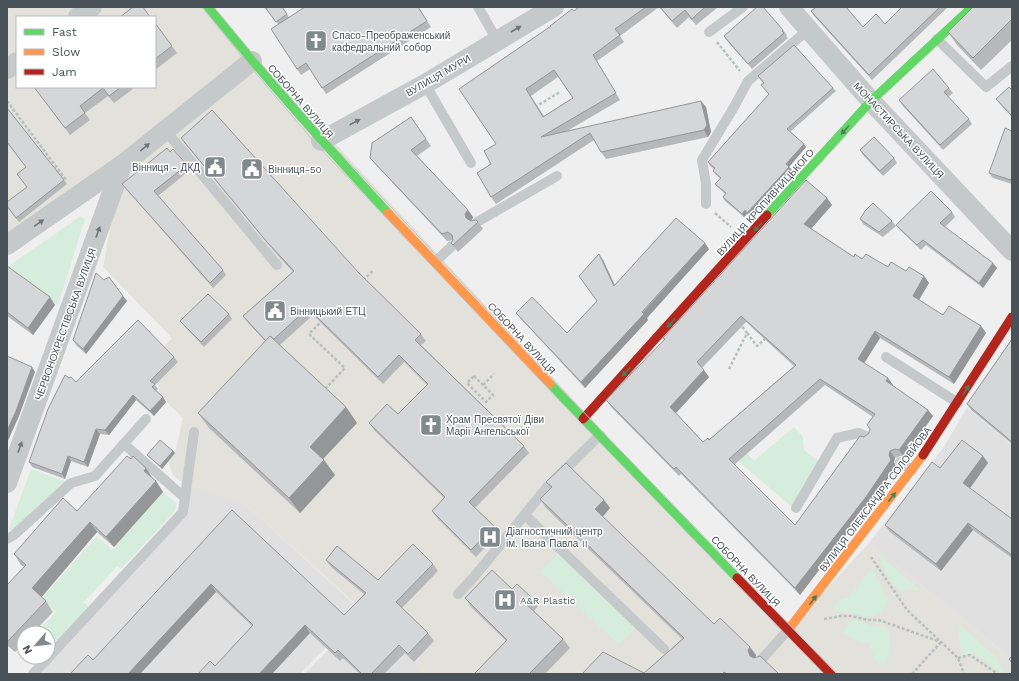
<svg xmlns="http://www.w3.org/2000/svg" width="1019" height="681" font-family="'Work Sans',sans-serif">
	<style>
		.commercial { fill: #e3e1dc; fill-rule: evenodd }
		.education { fill: #e1e0e0 }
		.green { fill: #d6ecdc }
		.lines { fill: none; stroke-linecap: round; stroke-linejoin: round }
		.path { stroke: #b7c0bd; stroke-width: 2.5; stroke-dasharray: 3 2; stroke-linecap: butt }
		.lane { stroke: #c6c9ca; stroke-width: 10 }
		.street { stroke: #c6c9ca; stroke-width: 20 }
		.fast { stroke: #63d668; stroke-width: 9 }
		.slow { stroke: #ff974d; stroke-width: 9 }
		.jam { stroke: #b3261e; stroke-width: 9 }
		.tram { stroke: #c2c4c5; stroke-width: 1 }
		.wall { fill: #b7b8ba; fill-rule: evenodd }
		.shaded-wall { fill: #959697 }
		.building { fill: #d5d6d8; stroke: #959697; fill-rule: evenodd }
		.oneway { fill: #6e767a }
		.oneway2 { fill: #507a5d }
		.labels { text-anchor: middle; stroke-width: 3; stroke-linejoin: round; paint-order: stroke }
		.poi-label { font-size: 10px; fill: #485258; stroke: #fff; text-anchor: start }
		.street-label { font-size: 10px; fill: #485258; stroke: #fff }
	</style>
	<rect width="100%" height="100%" fill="#efefef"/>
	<path class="commercial" d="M7 7H208L788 630 869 543 1009 657 1005 661 1012 669V674H424L414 662 362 610 246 505 193 491 173 475 168 461 175 453 183 418 160 396 153 358 172 338 103 267 122 165 7 245ZM17 17H155V87H17Z"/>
	<g class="education">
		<path d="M967 408 1012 445V669L1005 661 1008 656 869 543 943 448Z"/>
		<path d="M187 486 246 505 362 611 414 662 424 674H304L328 650 327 648 353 620 300 674H33L183 512Z"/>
	</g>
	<g class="green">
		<path d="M81 216 85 219 58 305 7 268V267Z"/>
		<path d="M722 426 754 461 794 427 803 437 804 450 819 462 792 507 710 437Z"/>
		<path d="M31 469 67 482 12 532 9 529Z"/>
		<path d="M163 492 177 504 174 512 121 569 117 566 84 602 91 609 58 644 48 635V633H46L41 628 56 612 42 598 97 536 112 550Z"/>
		<path d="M558 553 637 627 619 645 541 572Z"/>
		<path d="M880 555 921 591C914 590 908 587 902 592 891 584 881 568 880 555Z"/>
		<path d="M872 568 887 599 888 604 878 615 874 616 869 617 849 612H835L834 607 839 600 848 597Z"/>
		<path d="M858 620 871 626H881L887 628C892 637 887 645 890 655L886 663 882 664H878C873 657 872 650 868 643L853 639 843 632 849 621Z"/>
		<path d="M958 623 995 656 1005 670 1001 673 973 653 964 656C959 645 958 636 958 623Z"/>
	</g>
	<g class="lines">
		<g class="path">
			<path d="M717 42 740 71"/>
			<path d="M7 101 67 181"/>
			<path d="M535 107 560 92"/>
			<path d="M715 213 731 227"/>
			<path d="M363 280 373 271"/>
			<path d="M323 320 309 334 345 368 324 390"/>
			<path d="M747 333 757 346 766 338"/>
			<path d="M729 369 747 333 741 325"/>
			<path d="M474 376 493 395 486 402 467 383Z"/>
			<path d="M483 385 494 374"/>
			<path d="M871 557 907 610 958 658 964 674"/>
			<path d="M824 619 841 616H852L867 620H879L938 641"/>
			<path d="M958 658 970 655 998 674"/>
			<path d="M912 674 941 642"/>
		</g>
		<g class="lane">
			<path d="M478 7 497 40"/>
			<path d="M709 32 743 7"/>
			<path d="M937 39 986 87 1012 66"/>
			<path d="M425 84 471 163"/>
			<path d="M166 131 277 265"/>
			<path d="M706 204V184L702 160 734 107 748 81 809 29"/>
			<path d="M477 222 557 176"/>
			<path d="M435 262 452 246"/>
			<path d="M886 357 958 403"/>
			<path d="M124 444 185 498"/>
			<path d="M900 462 912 470"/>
			<path d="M796 508 837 438 859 433 868 437"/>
			<path d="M525 515 664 649"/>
			<path d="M7 539 14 535 71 483 95 476 146 419"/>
			<path d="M458 594 474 577 548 486 600 435"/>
			<path d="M761 660 788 630"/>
			<path d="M33 674 183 512 194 432"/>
		</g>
		<g class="street">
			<path d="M789 7 871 101 1012 251"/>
			<path d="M78 17 92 7"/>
			<path d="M7 69 17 62"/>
			<path d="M321 141 425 84 554 7"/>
			<path d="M7 245 122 165 252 61"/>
			<path d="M7 483 122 165"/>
		</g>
		<g class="fast">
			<path d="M208 7C266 78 326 146 388 213"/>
			<path d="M767 215 871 101 972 7"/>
			<path d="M550 384 737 578"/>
		</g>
		<g class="slow">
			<path d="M388 213 550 384"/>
			<path d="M788 630 923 455"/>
		</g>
		<g class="jam">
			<path d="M583 419 767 215"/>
			<path d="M923 455 1012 317"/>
			<path d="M737 578 831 674"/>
		</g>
		<g class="tram">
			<path d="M202 7 248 64 316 144 580 422 824 674"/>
			<path d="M214 7 256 58 326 138 594 423 837 674"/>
		</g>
	</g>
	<g class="wall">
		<path d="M264 7H282L289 17 418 7 431 27 326 94 310 69 301 75 297 69 278 24Z"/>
		<path d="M579 7H716L717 8 696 25 689 17 677 28 659 7 620 36 624 42 597 61 620 100 567 131 706 107 711 132 708 137 606 159 601 152 594 140 496 204 491 197V164L496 144 459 89ZM558 77 573 98 544 116 531 96Z"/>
		<path d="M813 7H846L863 27 885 24 902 7H947V8L872 80 814 16 811 11 814 8Z"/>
		<path d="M1012 7V40L981 70 957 45 948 32Z"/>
		<path d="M155 23 177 53 155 70Z"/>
		<path d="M783 30 787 35 786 36 788 38 752 69 727 41 724 36Z"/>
		<path d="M758 76 833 88 836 91 790 132 806 147 789 167 792 170 750 216 747 214 744 217 725 201 723 197 725 194 715 184 720 178 715 174 713 171 714 169 710 166 708 162 769 94 761 85 763 83Z"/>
		<path d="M34 87H131L133 89 114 103 108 96 85 113 90 120 70 135Z"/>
		<path d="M949 88 953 93 948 97 969 119 972 124 943 150 902 105 899 100Z"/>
		<path d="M1012 90V117L1000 104 996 99Z"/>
		<path d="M7 108 67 184 19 222 7 207 27 187 17 174 26 167 7 143Z"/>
		<path d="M411 117 431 146 417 156 468 210 473 217 471 221 478 222 483 229 458 252 451 243 453 240 447 241 376 165 370 158Z"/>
		<path d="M1012 131V184L993 178 989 173Z"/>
		<path d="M181 138 358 272 421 334 426 341 421 345 524 446 529 453 475 508 494 526 499 533 476 557 437 518 432 511 444 498 374 430 369 423 398 414 427 385 404 362 383 384 313 315 280 345 346 407 357 423 323 459 335 475 300 513 209 428 198 413 265 341 248 323 243 316 293 272 272 249 186 145Z"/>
		<path d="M860 150 894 158 897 163 883 176 863 155Z"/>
		<path d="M170 152 187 165 190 170 158 196 223 270 226 275 213 288 126 189 122 184Z"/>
		<path d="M827 198 832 205 811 229 854 257 862 259 888 267 924 276 929 283 919 300 943 315 981 326 986 333 954 384 880 338 864 363 888 378 893 385H892L933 416 904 457 900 456 895 458 894 462 896 467 870 503 800 595 681 474 679 476 611 407 606 400 664 340 663 338ZM746 322 794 366 709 440 703 442 676 413 709 377 702 368ZM825 385 873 417 869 433 864 437 795 525 734 465Z"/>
		<path d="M952 212 955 217 945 227 997 268 983 288 926 245 921 250 900 230 896 225Z"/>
		<path d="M860 219 892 221 896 226 883 237 863 224Z"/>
		<path d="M709 249 647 318 648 320 585 388 521 319 516 313 567 333 597 301 603 260 615 285Z"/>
		<path d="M7 266 55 305 33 335 7 316Z"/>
		<path d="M123 296 127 301 86 354 76 345 73 340Z"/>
		<path d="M229 314 232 319 204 347 184 326 180 321Z"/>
		<path d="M1012 339V444L971 410 967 404Z"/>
		<path d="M174 357 178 362 155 385 158 389 156 391 166 402 154 416 136 400 109 435 100 434 88 467 71 461 65 479 32 467 29 462 69 378 76 382Z"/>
		<path d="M173 451 175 453 162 469 149 457 147 455Z"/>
		<path d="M983 456 988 463 969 488 1012 519V558L973 530 941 571 890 532 885 525 940 468Z"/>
		<path d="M153 479 156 481 163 492 114 547 97 532 41 597 46 601 53 612 33 633H24V643L15 652 7 645V585L24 567 21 565 14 554 77 511Z"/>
		<path d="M546 482 604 500 610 508 603 517 714 624 756 655V657L779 674H582L644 673 682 639 546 508 540 499 551 488Z"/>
		<path d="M232 510 344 615 364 594 331 567 326 560 378 580 433 564 438 571 402 608 428 633 434 641 414 662 405 653 384 674H360L343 658 340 661 310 633 215 666 252 626 216 592 140 674H70L93 660Z"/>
		<path d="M531 597 538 606 534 611 563 639 570 648 545 674H474L506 641 472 608 465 598Z"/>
	</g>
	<g class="shaded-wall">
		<path d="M701 101 706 107 711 132 708 137 704 130Z"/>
		<path d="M804 144 806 147 789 167 786 164Z"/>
		<path d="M789 167 792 170 750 216 747 213Z"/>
		<path d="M827 198 832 205 809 231 804 224Z"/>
		<path d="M468 210 473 217 471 222 466 218 465 214Z"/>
		<path d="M745 210 747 214 744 217 742 214Z"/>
		<path d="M705 243 709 249 647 318 648 320 585 388 581 382Z"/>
		<path d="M599 254 603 260 618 293 614 286Z"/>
		<path d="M993 263 997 268 983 288 979 283Z"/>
		<path d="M924 276 929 283 917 303 913 296Z"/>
		<path d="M123 296 127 301 86 354 83 349Z"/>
		<path d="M50 297 55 305 33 335 28 328Z"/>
		<path d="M981 326 986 333 954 384 949 377Z"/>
		<path d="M875 331 880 338 863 365 858 359Z"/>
		<path d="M32 367 35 372 19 416 7 443V431Z"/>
		<path d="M704 370 709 377 675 414 670 407Z"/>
		<path d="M888 378 893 385 891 388 886 381Z"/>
		<path d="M133 395 136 400 109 435 105 430Z"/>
		<path d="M163 397 166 402 154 416 150 411Z"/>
		<path d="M346 407 357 423 320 462 310 447Z"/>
		<path d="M928 410 933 416 904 457 899 450Z"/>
		<path d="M96 429 100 434 88 467 84 462Z"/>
		<path d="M173 451 175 453 162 469 160 466Z"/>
		<path d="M890 451 895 458 894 462 896 467 870 503 800 595 795 588 889 455Z"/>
		<path d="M68 456 71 461 65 479 62 474Z"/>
		<path d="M983 456 988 463 968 491 963 483Z"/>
		<path d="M324 460 335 475 300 513 289 498Z"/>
		<path d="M146 468 153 479 151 481 144 471Z"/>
		<path d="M156 481 163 492 114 547 106 537Z"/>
		<path d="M604 500 610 508 601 518 595 509Z"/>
		<path d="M90 522 97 532 40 599 32 588Z"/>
		<path d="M968 523 973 530 941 571 936 564Z"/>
		<path d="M211 584 216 592 140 674H128Z"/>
		<path d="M305 625 310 633 272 674H259Z"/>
		<path d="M750 647 756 655 755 659 750 656 748 650Z"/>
	</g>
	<g class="building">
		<path d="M133 7H143L150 17H120Z"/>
		<path d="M265 7H282L287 14 276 22Z"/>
		<path d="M305 7H418L427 21 322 88 306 63 297 69 271 29Z"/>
		<path d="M579 7H646L615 29 620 35 593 55 616 93 541 137 701 101 707 125 704 130 601 152 590 133 491 197 477 173 491 164 484 151 496 144 459 89 551 26H550L572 9 574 11ZM554 70 573 98 543 117 526 89Z"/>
		<path d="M660 7H705L692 19 685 10 672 21Z"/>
		<path d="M757 7H763L783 30 782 31 784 33 748 64 724 36Z"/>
		<path d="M814 7H846L863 27 876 14 885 24 902 7H940L869 75 811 11 815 8Z"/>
		<path d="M973 7H1012V19L973 58 948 32Z"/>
		<path d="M155 23 172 46 155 59Z"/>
		<path d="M794 45 833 88 787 129 804 144 786 164 789 167 747 213 745 210 742 214 723 197 726 193 715 184 721 178 713 171 715 168 708 162 769 94 761 85 764 83 758 76Z"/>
		<path d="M933 69 949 88 944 92 969 119 940 145 899 100Z"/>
		<path d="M34 87H121L109 96 103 88 80 106 85 113 65 128Z"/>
		<path d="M1009 87 1012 90V116L996 99Z"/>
		<path d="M7 108 64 180 16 218 7 206V202L27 187 17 174 26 167 7 142Z"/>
		<path d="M212 110 358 272 421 334 415 340 524 446 469 502 494 526 471 550 432 511 445 497 369 423 387 404 398 414 428 384 399 355 378 377 308 308 274 339 270 336 266 341 243 316 294 271 267 242 181 138Z"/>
		<path d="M411 117 426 139 411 150 468 210 465 214 466 218 471 221 476 220 478 222 453 245 451 243 453 240 452 235 448 232 442 234 370 158 372 143Z"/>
		<path d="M1005 128 1012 131V176L1011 180 989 173Z"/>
		<path d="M874 137 894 158 880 171 860 150Z"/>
		<path d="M167 148 170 152 173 149 187 165 154 191 223 270 210 283 122 184Z"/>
		<path d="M806 180 827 198 804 224 854 257 855 254 862 259 866 254 888 267 891 262 906 271 909 267 924 276 913 296 943 315 949 306 981 326 949 377 875 331 858 359 888 378 886 381 928 410 899 450 895 449 890 451 889 455 891 460 866 497 795 588 676 467 674 469 606 400 665 339 663 338ZM741 316 796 365 709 440 708 438 703 442 670 407 704 370 697 362ZM820 379 875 414 867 425 870 429 869 433 864 437 860 436 795 525 729 459Z"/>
		<path d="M931 191 952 212 940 223 993 263 979 283 923 240 917 245 896 225Z"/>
		<path d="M873 203 892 221 879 232 860 219 865 211Z"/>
		<path d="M676 218 705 243 642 312 644 314 581 382 516 313 532 297 567 333 597 301 579 276 599 254 614 286Z"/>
		<path d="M7 266 50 297 28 328 7 312Z"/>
		<path d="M96 273 104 280 109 277 123 296 83 349 73 340Z"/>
		<path d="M208 294 229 314 201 342 180 321Z"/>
		<path d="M138 320 174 357 150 381 155 384 152 387 163 397 150 411 133 395 105 430 96 429 84 462 68 456 62 474 29 462 48 409 65 375 69 378 71 377 76 382Z"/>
		<path d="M270 336 346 407 310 447 324 460 289 498 198 413Z"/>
		<path d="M1012 339V442L967 404Z"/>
		<path d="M7 356 32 367 16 411 7 431Z"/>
		<path d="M160 440 173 451 160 466 147 455Z"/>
		<path d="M962 440 983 456 963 483 1012 519V555L968 523 936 564 885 525 932 462 940 468Z"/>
		<path d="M127 456 131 459 133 456 146 468 144 471 156 481 106 537 90 522 32 588 46 601 7 642V585L26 565 14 554 63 498 77 511Z"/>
		<path d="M566 463 604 500 595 509 714 624 720 618 750 647 748 650 750 656 754 658 760 656 779 674H727L724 672 722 674H582L603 652 644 673 684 638 540 499 552 487 546 482Z"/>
		<path d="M232 510 344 615 366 593 326 560 337 546 378 580 413 544 433 564 396 602 428 633 408 654 399 645 371 674H362L338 650 335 653 305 625 259 674H198L210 661 215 666 253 625 211 584 128 674H70L88 655 93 660Z"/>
		<path d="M492 570 512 589 517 584 531 597 525 603 563 639 529 674H474L507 640 465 598Z"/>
		<path d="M1012 656V663L1009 659Z"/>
	</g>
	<defs><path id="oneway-solid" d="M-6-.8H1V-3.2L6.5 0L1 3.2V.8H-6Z"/></defs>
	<g class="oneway">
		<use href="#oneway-solid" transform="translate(516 29) rotate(-30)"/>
		<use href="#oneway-solid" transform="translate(355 122) rotate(-28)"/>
		<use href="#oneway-solid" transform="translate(145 147) rotate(-39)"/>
		<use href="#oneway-solid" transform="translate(39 223) rotate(-35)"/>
		<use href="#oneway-solid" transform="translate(98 232) rotate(-70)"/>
		<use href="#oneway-solid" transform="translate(20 447) rotate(-70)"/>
	</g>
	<g class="oneway2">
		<use href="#oneway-solid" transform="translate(845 130) rotate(132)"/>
		<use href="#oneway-solid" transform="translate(758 227) rotate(132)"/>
		<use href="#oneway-solid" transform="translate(671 323) rotate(132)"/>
		<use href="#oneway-solid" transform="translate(626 372) rotate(132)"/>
		<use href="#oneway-solid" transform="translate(966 390) rotate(-57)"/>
		<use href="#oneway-solid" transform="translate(892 497) rotate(-52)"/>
		<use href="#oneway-solid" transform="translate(813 600) rotate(-53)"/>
	</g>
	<defs>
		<g id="church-square" transform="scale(1.15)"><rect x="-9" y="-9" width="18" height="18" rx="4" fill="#82898d" stroke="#fff"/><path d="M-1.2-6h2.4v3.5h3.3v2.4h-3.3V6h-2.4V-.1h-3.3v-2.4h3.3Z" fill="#fff"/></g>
		<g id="civic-square" transform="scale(1.15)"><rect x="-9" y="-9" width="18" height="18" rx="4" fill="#82898d" stroke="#fff"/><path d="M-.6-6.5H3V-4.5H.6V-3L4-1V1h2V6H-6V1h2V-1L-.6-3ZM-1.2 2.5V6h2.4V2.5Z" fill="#fff"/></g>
		<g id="hospital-square" transform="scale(1.15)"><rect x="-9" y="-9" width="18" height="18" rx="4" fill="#82898d" stroke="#fff"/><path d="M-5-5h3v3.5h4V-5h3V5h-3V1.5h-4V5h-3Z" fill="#fff"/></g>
	</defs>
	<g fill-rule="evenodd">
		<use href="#church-square" x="316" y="41"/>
		<use href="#civic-square" x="215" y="167"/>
		<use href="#civic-square" x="252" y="169"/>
		<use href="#civic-square" x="275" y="311"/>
		<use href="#church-square" x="431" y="425"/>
		<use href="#hospital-square" x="490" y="537"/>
		<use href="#hospital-square" x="505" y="600"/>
	</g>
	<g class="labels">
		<g class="poi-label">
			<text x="332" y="39">Спасо-Преображенський<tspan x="332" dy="12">кафедральний собор</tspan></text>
			<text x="200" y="171" text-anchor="end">Вінниця - ДКД</text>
			<text x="268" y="173">Вінниця-50</text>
			<text x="290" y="315">Вінницький ЕТЦ</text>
			<text x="446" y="423">Храм Пресвятої Діви<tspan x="446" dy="12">Марії Ангельської</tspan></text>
			<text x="506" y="535">Діагностичний центр<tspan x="506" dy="12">ім. Івана Павла II</tspan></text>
			<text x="520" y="604">A&amp;R Plastic</text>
		</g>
		<g class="street-label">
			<text transform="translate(438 75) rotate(-30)" y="4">ВУЛИЦЯ МУРИ</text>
			<text transform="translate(301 101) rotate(49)" y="4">СОБОРНА ВУЛИЦЯ</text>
			<text transform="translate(899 130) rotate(47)" y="4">МОНАСТИРСЬКА ВУЛИЦЯ</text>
			<text transform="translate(765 202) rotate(-48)" y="4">ВУЛИЦЯ КРОПИВНИЦЬКОГО</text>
			<text transform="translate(65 324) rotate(-70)" y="4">ЧЕРВОНОХРЕСТІВСЬКА ВУЛИЦЯ</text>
			<text transform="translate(522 338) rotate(47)" y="4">СОБОРНА ВУЛИЦЯ</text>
			<text transform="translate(875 499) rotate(-53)" y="4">ВУЛИЦЯ ОЛЕКСАНДРА СОЛОВЙОВА</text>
			<text transform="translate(746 571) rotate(46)" y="4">СОБОРНА ВУЛИЦЯ</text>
		</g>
	</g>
	<rect width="1019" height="681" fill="none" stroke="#485258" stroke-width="16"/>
	<rect x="16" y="16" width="140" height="72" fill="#ffffff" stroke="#b6babc"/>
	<rect x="24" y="29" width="20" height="6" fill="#63d668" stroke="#b6babc"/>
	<text x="52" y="36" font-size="12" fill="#485258">Fast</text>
	<rect x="24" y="49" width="20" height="6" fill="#ff974d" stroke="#b6babc"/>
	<text x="52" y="56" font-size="12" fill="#485258">Slow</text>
	<rect x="24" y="69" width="20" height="6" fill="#b3261e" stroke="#b6babc"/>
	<text x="52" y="76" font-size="12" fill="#485258">Jam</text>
	<g transform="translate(36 645) rotate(242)"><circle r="19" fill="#ffffff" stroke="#b6babc"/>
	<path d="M0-3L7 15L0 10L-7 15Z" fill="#82898d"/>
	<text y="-6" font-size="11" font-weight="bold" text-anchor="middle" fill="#485258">N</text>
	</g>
</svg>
